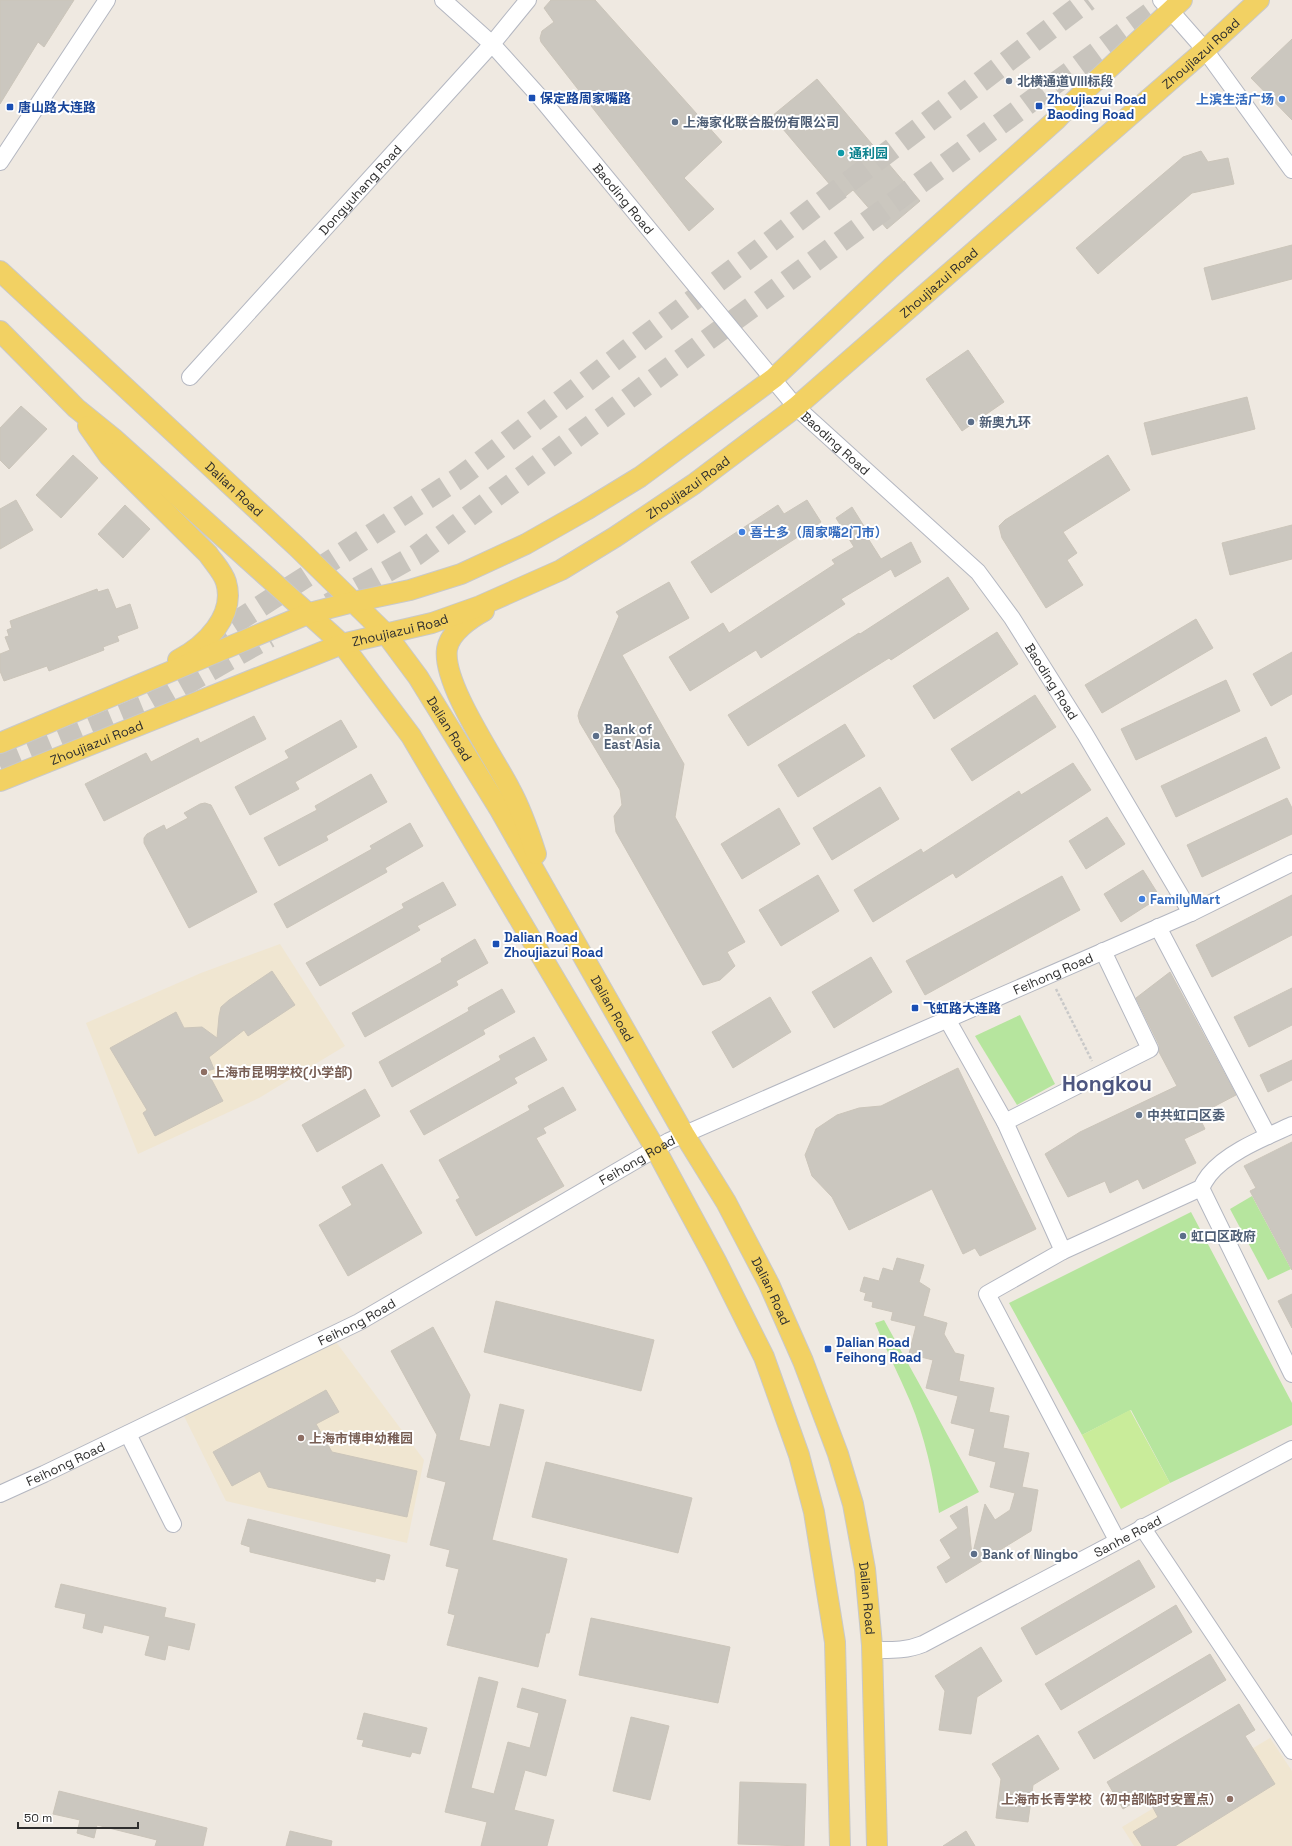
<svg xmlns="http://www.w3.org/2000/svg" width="1292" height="1846" font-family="'Space Grotesk','Noto Sans SC',sans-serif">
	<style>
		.education { fill: #f0e6d1 }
		.green { fill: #b6e59e }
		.pitch { fill: #c9ec9a }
		.building { fill: #cbc7bf; stroke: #cbc5ba }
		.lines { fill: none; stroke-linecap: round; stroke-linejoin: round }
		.highway-tunnel { stroke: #c8c4bd; stroke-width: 22; stroke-dasharray: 22 11; stroke-linecap: butt }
		.minor-casing { stroke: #b4b7c1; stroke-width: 18 }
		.major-casing { stroke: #c9c9c9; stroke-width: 22 }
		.path { stroke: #c9c9c9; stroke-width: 2.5; stroke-dasharray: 3 2; stroke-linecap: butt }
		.minor { stroke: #fff; stroke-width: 16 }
		.major { stroke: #f2d163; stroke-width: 20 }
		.service-dot { fill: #5c6f8a; stroke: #fff; stroke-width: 1.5 }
		.transit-dot { fill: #1a4fb4; stroke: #fff; stroke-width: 1.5 }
		.shop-dot { fill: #3f7fe0; stroke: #fff; stroke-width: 1.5 }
		.culture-dot { fill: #0f9aa8; stroke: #fff; stroke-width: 1.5 }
		.education-dot { fill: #8d6e63; stroke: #fff; stroke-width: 1.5 }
		.labels { text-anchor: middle; stroke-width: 4; stroke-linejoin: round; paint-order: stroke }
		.street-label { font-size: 13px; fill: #2e2e2e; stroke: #fff }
		.service-label { font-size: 13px; font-weight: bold; fill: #4e5e75; stroke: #fff; text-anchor: start }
		.transit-label { font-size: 13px; font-weight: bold; fill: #164399; stroke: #fff; text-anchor: start }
		.shop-label { font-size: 13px; font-weight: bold; fill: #366cbe; stroke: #fff; text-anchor: start }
		.culture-label { font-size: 13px; font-weight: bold; fill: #0d838f; stroke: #fff; text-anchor: start }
		.education-label { font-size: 13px; font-weight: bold; fill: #785e54; stroke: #fff; text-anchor: start }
		.town-label { font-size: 21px; font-weight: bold; fill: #4d5680; stroke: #fff }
	</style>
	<rect width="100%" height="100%" fill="#efe9e1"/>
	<g class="education">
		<path d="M280 944 345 1046 259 1098 138 1154 86 1023 201 973Z"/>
		<path d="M336 1342 424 1460 407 1543 226 1501 184 1416Z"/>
		<path d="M1270 1738 1292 1771V1846H1134L1122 1827Z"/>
	</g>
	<g class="green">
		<path d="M1020 1015 1055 1084 1017 1105 975 1036Z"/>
		<path d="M1252 1196 1291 1269 1268 1280 1230 1209Z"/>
		<path d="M1191 1212 1292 1403V1425L1170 1483 1131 1410 1082 1435 1009 1303Z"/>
		<path d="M884 1320 979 1492 939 1513C933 1475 925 1437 910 1401 899 1375 886 1350 875 1323Z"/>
	</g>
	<path class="pitch" d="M1130 1410 1170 1483 1121 1509 1082 1435Z"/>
	<g class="building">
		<path d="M0 0H74L44 47 38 42 0 104Z"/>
		<path d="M551 0H595L722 142 684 178 714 209 689 231 541 42 540 38 542 31 554 22 544 8Z"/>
		<path d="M1292 39V120L1251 78Z"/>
		<path d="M817 79 920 201 887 229 853 190 842 199 772 116Z"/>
		<path d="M1201 151 1208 162 1228 158 1234 184 1192 193 1098 274 1076 248 1183 157Z"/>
		<path d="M1292 245V279L1212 300 1204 268Z"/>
		<path d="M968 350 1004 402 962 431 926 379Z"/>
		<path d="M1247 397 1255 429 1152 455 1144 423Z"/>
		<path d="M21 406 47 429 9 469 0 460V428Z"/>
		<path d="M73 455 98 478 61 518 36 495Z"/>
		<path d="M1108 455 1130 490 1063 532 1077 553 1067 560 1083 585 1046 608 1002 538 999 526 1005 520Z"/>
		<path d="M16 500 33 530 0 549V509Z"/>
		<path d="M807 500 821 522 711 593 691 562 778 505 784 514Z"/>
		<path d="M125 505 150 529 123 558 98 534Z"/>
		<path d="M852 507 867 531 864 532 881 559 911 542 921 562 895 577 891 569 841 599 845 604 761 658 756 650 690 691 669 657 723 623 729 633 835 564 832 560 854 547 836 518Z"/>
		<path d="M1292 525V559L1230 575 1222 543Z"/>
		<path d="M948 577 969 609 891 660 889 658 748 746 728 715 859 633 860 634Z"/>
		<path d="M669 582 689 618 622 655 684 764 675 817 745 942 727 952 735 966 720 980 703 985 616 832 614 816 622 805 620 790 580 723 578 716 579 711 619 616 616 612Z"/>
		<path d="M97 589 98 592 108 589 116 609 130 604 138 628 117 636 119 641 103 647 104 650 49 671 47 666 4 681 0 671V654L10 650 5 637 9 636 7 630 12 628 10 621Z"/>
		<path d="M1196 619 1213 648 1102 713 1085 685Z"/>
		<path d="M997 632 1018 664 934 719 913 686Z"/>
		<path d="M1292 652V694L1271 706 1253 674Z"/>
		<path d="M1226 680 1240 711 1136 760 1121 729Z"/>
		<path d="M1035 695 1056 727 972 781 951 749Z"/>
		<path d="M254 716 266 739 104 821 85 784 146 753 151 762 198 738 200 743Z"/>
		<path d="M341 720 357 747 295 782 299 789 250 815 235 787 289 758 285 751Z"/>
		<path d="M845 724 865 756 798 797 778 765Z"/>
		<path d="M1266 737 1280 768 1176 817 1161 786Z"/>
		<path d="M1073 763 1091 790 956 878 953 873 873 922 854 890 921 849 923 853 1019 791 1021 795Z"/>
		<path d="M371 774 387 802 326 836 328 840 279 866 264 838 317 810 315 806Z"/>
		<path d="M880 787 899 819 832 860 813 828Z"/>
		<path d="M1287 798 1292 808V834L1202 877 1187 845Z"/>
		<path d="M205 803 211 805 257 892 189 928 144 843V838L147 834 164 825 166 830 188 818 184 813 200 804Z"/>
		<path d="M779 808 800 844 742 879 721 844Z"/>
		<path d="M1107 817 1125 844 1086 869 1069 841Z"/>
		<path d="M410 823 423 846 385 868 387 872 287 928 274 904 372 849 370 846Z"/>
		<path d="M1143 870 1160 897 1121 922 1104 894Z"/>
		<path d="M818 875 839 911 781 946 759 910Z"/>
		<path d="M1062 876 1080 910 925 995 906 961Z"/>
		<path d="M443 882 456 905 417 926 420 930 320 986 306 963 404 908 402 904Z"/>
		<path d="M1292 895V935L1212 977 1196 945Z"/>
		<path d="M475 939 488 963 456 981 458 985 365 1037 352 1013 442 962 441 959Z"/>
		<path d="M871 957 892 992 834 1028 812 992Z"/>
		<path d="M272 971 295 1005 248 1036 244 1030 209 1057 214 1069 207 1071 223 1101 155 1136 143 1113 147 1110 110 1048 176 1012 184 1028 202 1027 217 1038 219 1016 221 1007 229 1000Z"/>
		<path d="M1170 972 1236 1095 1198 1115 1205 1129 1184 1139 1196 1163 1143 1189 1138 1179 1110 1193 1105 1181 1068 1197 1045 1154 1080 1132 1177 1086 1159 1052V1045L1136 998Z"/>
		<path d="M1292 988V1025L1249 1047 1234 1017Z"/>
		<path d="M502 989 515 1012 483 1030 485 1034 392 1087 379 1062 469 1011 468 1008Z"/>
		<path d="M770 997 791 1032 733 1068 712 1032Z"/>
		<path d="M534 1037 547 1060 514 1078 517 1083 424 1135 410 1111 501 1060 499 1056Z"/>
		<path d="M1292 1060V1080L1268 1092 1260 1075Z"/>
		<path d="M958 1068 1036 1229 980 1256 975 1248 963 1254 932 1189 849 1230 832 1197 812 1176 805 1155 816 1129 837 1115 859 1108 881 1106Z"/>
		<path d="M563 1087 576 1110 543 1128 546 1133 536 1138 564 1186 476 1236 456 1200 460 1198 439 1160 530 1110 528 1106Z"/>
		<path d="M365 1089 380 1116 317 1152 302 1125Z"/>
		<path d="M1292 1142V1270L1250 1191 1256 1188 1244 1166Z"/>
		<path d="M382 1164 422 1233 348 1276 319 1225 352 1205 342 1187Z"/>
		<path d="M897 1258 924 1265 919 1282 930 1289 923 1316 947 1323 944 1334 955 1353 964 1355 959 1381 994 1388 989 1412 1009 1416 1003 1448 1029 1453 1022 1487 1038 1490 1031 1531 946 1583 937 1567 951 1558 940 1540 958 1528 950 1516 967 1506 972 1556 985 1504 995 1520 1010 1510 1015 1493 990 1487 996 1462 969 1455 975 1429 951 1423 958 1396 926 1388 933 1360 909 1354 916 1326 891 1320 893 1312 872 1307 873 1302 864 1300 866 1293 860 1291 864 1277 879 1281 883 1268 893 1271Z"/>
		<path d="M1292 1294V1328L1278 1301Z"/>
		<path d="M496 1301 654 1340 641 1391 484 1352Z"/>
		<path d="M433 1327 470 1395 459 1440 490 1447 500 1404 524 1410 492 1540 567 1559 549 1633H546L538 1667 447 1645 455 1615 448 1613 459 1569 446 1566 450 1550 430 1545 446 1482 427 1477 437 1435 391 1351Z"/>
		<path d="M326 1390 339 1412 316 1424 332 1452 417 1471 407 1517 268 1487 260 1471 232 1486 213 1452Z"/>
		<path d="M546 1462 692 1498 678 1553 532 1517Z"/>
		<path d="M248 1519 390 1555 384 1580 376 1578 375 1582 250 1552V1547L241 1544Z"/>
		<path d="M1139 1560 1155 1587 1036 1655 1021 1628Z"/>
		<path d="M61 1584 166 1608 164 1617 195 1624 189 1650 168 1645 165 1660 145 1655 150 1636 104 1625 102 1633 83 1628 86 1614 55 1607Z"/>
		<path d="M1176 1605 1192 1632 1061 1710 1045 1684Z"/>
		<path d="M591 1618 730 1647 718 1703 579 1675Z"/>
		<path d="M981 1647 1002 1681 977 1697 971 1734 939 1730 945 1691 935 1676Z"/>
		<path d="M1210 1654 1226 1680 1094 1759 1078 1732Z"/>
		<path d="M479 1677 498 1682 471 1788 494 1794 508 1742 530 1748 539 1713 517 1707 522 1688 566 1700 546 1776 525 1770 514 1810 554 1820 547 1846H481L487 1822 445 1812Z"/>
		<path d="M1239 1704 1255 1730 1245 1736 1275 1784 1175 1846H1142L1133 1832 1158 1817 1146 1795 1123 1809 1107 1782Z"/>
		<path d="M364 1713 427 1728 420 1754 412 1752 410 1757 362 1746 364 1740 357 1739Z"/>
		<path d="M631 1717 669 1726 650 1800 613 1791Z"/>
		<path d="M1038 1735 1059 1769 1033 1785 1028 1822 996 1818 1001 1779 992 1764Z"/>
		<path d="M740 1782 806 1784 804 1846 738 1844Z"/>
		<path d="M59 1791 207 1828 203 1846H155L157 1840 97 1825 94 1838 77 1833 80 1820 53 1814Z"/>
		<path d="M290 1831 332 1841 331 1846H286Z"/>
		<path d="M966 1831 975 1846H943Z"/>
	</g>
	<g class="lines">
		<g class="highway-tunnel">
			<path d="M329 604 416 555 1168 0"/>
			<path d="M205 642 459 478 1088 0"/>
			<path d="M0 766 152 703 269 637"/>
		</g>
		<g class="minor-casing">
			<g id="minor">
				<path id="s1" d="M443 0 492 44 538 95 796 407 978 572 1012 618 1085 734 1191 913"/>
				<path d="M1161 0 1205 50 1292 170"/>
				<path d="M0 162 107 0"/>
				<path id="s2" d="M190 377 492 44 528 0"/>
				<path d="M1158 927 1268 1136"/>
				<path d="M947 1019 1005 1122 1150 1049 1103 951"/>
				<path d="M1005 1122 1063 1251"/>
				<path d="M1201 1188 1292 1374"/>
				<path d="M128 1434 173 1524"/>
				<path id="s3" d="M0 1494 44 1474 359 1322 669 1141 1191 913 1292 863"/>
				<path d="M1142 1527 1292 1751"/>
				<path d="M1117 1540 987 1294 1063 1251 1201 1188C1203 1184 1206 1179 1209 1175 1227 1152 1266 1137 1292 1125"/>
				<path id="s4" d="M872 1650C890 1650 906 1651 923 1644L1292 1449"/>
			</g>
		</g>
		<g class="major-casing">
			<g id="major">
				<path id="s5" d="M0 271 297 547 386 634 418 677 500 810 684 1134 726 1202 769 1284 803 1361 838 1454 853 1504 865 1569 872 1645 877 1846"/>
				<path d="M0 331 76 408 113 438 342 644 411 736 655 1148 716 1261 764 1357 799 1455 814 1512 835 1642 840 1846"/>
				<path d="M88 426 109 456 208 554C214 563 223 572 226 582 236 616 205 646 178 660"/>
				<path d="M484 611C471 618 450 632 447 649 442 683 493 756 510 789 521 809 529 832 536 854"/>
				<path d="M0 743 310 613 353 602 410 590 461 574 526 544 586 510 640 477 774 378 891 268 1057 119 1071 104 1182 0"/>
				<path id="s6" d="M0 781 342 644 432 623 480 606 561 570 615 537 694 484 796 407 1205 50 1259 0"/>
			</g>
		</g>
		<path class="path" d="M1056 989 1092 1061"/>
		<use href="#minor" class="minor"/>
		<use href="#major" class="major"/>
	</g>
	<g class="service-dot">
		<circle cx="1009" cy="81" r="4"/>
		<circle cx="675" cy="122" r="4"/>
		<circle cx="971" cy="422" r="4"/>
		<circle cx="596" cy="736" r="4"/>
		<circle cx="1139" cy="1115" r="4"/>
		<circle cx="1183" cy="1236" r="4"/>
		<circle cx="974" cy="1554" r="4"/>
	</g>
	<g class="transit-dot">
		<rect x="528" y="94" width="8" height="8" rx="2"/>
		<rect x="1035" y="102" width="8" height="8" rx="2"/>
		<rect x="6" y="103" width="8" height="8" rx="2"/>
		<rect x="492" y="940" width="8" height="8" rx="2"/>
		<rect x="911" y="1004" width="8" height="8" rx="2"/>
		<rect x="824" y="1345" width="8" height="8" rx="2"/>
	</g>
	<g class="shop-dot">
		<circle cx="1282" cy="99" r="4"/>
		<circle cx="742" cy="532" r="4"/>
		<circle cx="1142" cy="899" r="4"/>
	</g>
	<circle class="culture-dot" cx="841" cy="153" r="4"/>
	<g class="education-dot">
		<circle cx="204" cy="1072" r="4"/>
		<circle cx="301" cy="1438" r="4"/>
		<circle cx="1230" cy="1799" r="4"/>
	</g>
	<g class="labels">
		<g class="street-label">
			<text dy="5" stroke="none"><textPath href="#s6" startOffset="1424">Zhoujiazui Road</textPath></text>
			<text dy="5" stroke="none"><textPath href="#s2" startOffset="253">Dongyuhang Road</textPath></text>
			<text dy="5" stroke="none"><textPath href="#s1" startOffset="269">Baoding Road</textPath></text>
			<text dy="5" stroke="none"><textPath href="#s6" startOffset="1076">Zhoujiazui Road</textPath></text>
			<text dy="5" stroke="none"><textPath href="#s1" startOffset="593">Baoding Road</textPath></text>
			<text dy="5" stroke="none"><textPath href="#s6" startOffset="752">Zhoujiazui Road</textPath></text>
			<text dy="5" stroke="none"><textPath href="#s5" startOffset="320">Dalian Road</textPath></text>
			<text dy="5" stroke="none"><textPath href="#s6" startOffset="428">Zhoujiazui Road</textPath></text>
			<text dy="5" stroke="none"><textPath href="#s1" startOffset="917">Baoding Road</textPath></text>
			<text dy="5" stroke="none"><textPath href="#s5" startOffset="644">Dalian Road</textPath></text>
			<text dy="5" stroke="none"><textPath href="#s6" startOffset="104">Zhoujiazui Road</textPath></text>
			<text dy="5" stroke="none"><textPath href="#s3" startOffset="1176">Feihong Road</textPath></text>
			<text dy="5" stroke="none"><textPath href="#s5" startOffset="968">Dalian Road</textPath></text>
			<text dy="5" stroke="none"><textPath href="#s3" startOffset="720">Feihong Road</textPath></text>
			<text dy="5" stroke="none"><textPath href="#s5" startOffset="1292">Dalian Road</textPath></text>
			<text dy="5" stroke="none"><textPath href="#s3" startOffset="396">Feihong Road</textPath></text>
			<text dy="5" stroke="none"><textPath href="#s3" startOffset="72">Feihong Road</textPath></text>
			<text dy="5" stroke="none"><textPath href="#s4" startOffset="283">Sanhe Road</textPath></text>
			<text dy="5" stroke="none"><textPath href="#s5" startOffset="1616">Dalian Road</textPath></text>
		</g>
		<g class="service-label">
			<text x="1017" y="86">北横通道VIII标段</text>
			<text x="683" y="127">上海家化联合股份有限公司</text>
			<text x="979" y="427">新奥九环</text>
			<text x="604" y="734">Bank of<tspan x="604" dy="15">East Asia</tspan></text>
			<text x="1147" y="1120">中共虹口区委</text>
			<text x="1191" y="1241">虹口区政府</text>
			<text x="982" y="1559">Bank of Ningbo</text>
		</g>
		<g class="transit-label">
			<text x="540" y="103">保定路周家嘴路</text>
			<text x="1047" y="104">Zhoujiazui Road<tspan x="1047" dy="15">Baoding Road</tspan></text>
			<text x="18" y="112">唐山路大连路</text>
			<text x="504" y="942">Dalian Road<tspan x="504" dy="15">Zhoujiazui Road</tspan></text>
			<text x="923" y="1013">飞虹路大连路</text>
			<text x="836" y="1347">Dalian Road<tspan x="836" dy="15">Feihong Road</tspan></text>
		</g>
		<g class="shop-label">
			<text x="1274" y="104" text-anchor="end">上滨生活广场</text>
			<text x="750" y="537">喜士多（周家嘴2门市）</text>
			<text x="1150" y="904">FamilyMart</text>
		</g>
		<g class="culture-label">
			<text x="849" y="158">通利园</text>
		</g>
		<g class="education-label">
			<text x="212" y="1077">上海市昆明学校(小学部)</text>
			<text x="309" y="1443">上海市博申幼稚园</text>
			<text x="1222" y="1804" text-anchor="end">上海市长青学校（初中部临时安置点）</text>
		</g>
		<g class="town-label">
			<text x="1107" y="1091">Hongkou</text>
		</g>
	</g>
	<path d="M18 1822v6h120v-6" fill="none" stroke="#2e2e2e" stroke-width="2"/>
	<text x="24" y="1822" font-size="12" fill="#2e2e2e" stroke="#ffffff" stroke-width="3" paint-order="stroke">50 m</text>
</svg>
